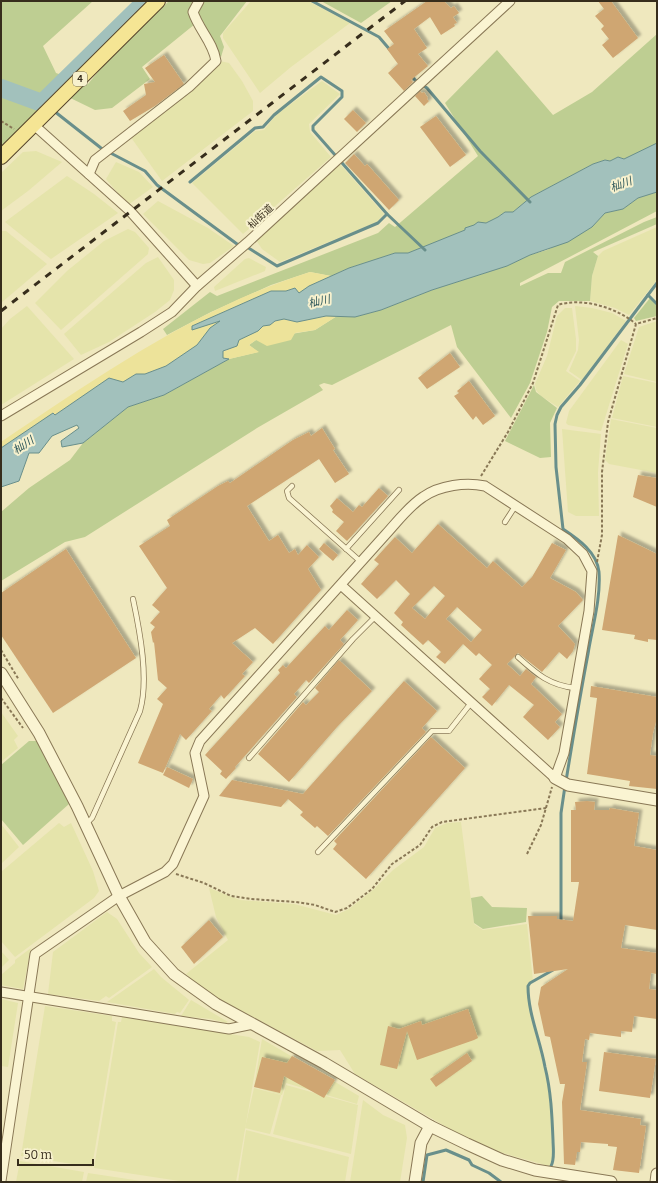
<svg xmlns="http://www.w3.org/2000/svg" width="658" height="1183" font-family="Bitter,'Noto Sans JP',serif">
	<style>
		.farmland { fill: #e5e4ab }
		.green { fill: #bece92 }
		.sand { fill: #ede39a }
		.water { fill: #a2c1bc; stroke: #698f8b }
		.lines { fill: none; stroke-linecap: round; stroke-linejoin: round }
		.stream { stroke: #698f8b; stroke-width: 3 }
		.river { stroke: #a2c1bc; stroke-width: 18 }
		.building { fill: #cfa672; fill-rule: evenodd; filter: url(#shadow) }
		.service-casing { stroke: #897856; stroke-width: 6 }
		.minor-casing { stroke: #897856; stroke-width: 11 }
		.tertiary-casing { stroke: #897856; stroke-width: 13 }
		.primary-casing { stroke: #56452b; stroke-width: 16 }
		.path { stroke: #897856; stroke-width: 2; stroke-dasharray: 3 2; stroke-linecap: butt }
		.service { stroke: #faf4d2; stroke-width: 4.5 }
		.minor { stroke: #faf4d2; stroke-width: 9 }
		.tertiary { stroke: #faf4d2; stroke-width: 11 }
		.primary { stroke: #f5e594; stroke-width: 14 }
		.rail { stroke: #372d1c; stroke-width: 3; stroke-dasharray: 7 7; stroke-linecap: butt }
		.labels { text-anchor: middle; stroke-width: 4; stroke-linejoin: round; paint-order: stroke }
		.shield { fill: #f7f1ce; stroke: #716851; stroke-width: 1 }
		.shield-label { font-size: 9px; font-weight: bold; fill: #372d1c }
		.street-label { font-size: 10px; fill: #372d1c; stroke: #f7f1ce }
		.water-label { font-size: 11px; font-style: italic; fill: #2a5458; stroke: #f7f1ce }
	</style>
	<defs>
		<filter id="shadow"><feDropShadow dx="3.5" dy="-3.5" stdDeviation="1" flood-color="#0004"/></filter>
	</defs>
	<rect width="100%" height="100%" fill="#efe8be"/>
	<g class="farmland">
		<path d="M251 1H308L350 23 291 67 260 93 223 38V33Z"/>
		<path d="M220 61 229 63 242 81 253 101V111L162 181 130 136Z"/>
		<path d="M322 81 340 94 309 124 310 132 331 157 243 234 192 183 255 131 264 130 276 115Z"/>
		<path d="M36 151 62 162 28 191 1 211V173L23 152Z"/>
		<path d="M116 162 139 172 153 187 128 205 106 179Z"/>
		<path d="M340 164 384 214 377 222 280 262 262 249 256 240Z"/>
		<path d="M67 176 94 194 118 213 51 259 5 222Z"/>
		<path d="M158 201 208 228 234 246 210 263 203 264 189 260 143 214Z"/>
		<path d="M657 227V280L629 315 615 308 590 301 592 276 598 256 603 251Z"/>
		<path d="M128 229 135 232 149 248 148 254 61 330 35 303 67 271 104 241Z"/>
		<path d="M1 231H6L47 264 1 303Z"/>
		<path d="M158 257 174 280V290L170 300 155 312 109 342 81 355 64 334 146 263Z"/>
		<path d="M249 258 266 267 265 271 215 291 214 287 245 259Z"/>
		<path d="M27 306 74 359 1 405V329L10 319Z"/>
		<path d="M575 306 592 308 612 313 626 321 582 380 569 371 578 350 579 340Z"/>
		<path d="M565 308H572L576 339V351L566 371 580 381 558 407 541 396 536 390 535 384 547 356 557 316Z"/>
		<path d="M657 321V382L624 374 639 327Z"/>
		<path d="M621 340 628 344 601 431 568 425 566 423 569 411Z"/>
		<path d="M623 376 657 383V427L612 418Z"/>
		<path d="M611 419 657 428V473L609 464 605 460Z"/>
		<path d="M562 429 601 434 598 472 599 516H576L568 512Z"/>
		<path d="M1 712 18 736 14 740 18 748 1 762Z"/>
		<path d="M461 822 474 924 483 930 527 924 533 981 529 985 531 1016 547 1079 551 1105 552 1162 549 1166 492 1150 457 1133 355 1074 340 1050 317 1051 221 1000 199 986 186 974 228 940 216 917 209 888 240 900 294 904 336 915 349 909 374 889 393 870 424 847 435 828 447 823Z"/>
		<path d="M59 823 64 827 71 823 93 871 99 891 94 898 15 957 1 941V872Z"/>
		<path d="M1 824 19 847 1 864Z"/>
		<path d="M107 912 117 919 139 953 152 967 109 998 106 996 99 1001 48 994 53 952Z"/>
		<path d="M31 948 23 989 1 985V975L15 963V960Z"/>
		<path d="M1 951 9 960 1 968Z"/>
		<path d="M154 969 161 977 189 1000 180 1013 177 1012 175 1014 107 1002Z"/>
		<path d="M1 999 18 1003 8 1067 1 1066Z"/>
		<path d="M191 1000 228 1022 226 1023 211 1019 181 1016Z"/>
		<path d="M45 1006 112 1016V1021L116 1022 92 1167 21 1156Z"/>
		<path d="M122 1017 249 1037 260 1042 236 1182H186L94 1168 118 1022H121Z"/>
		<path d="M262 1039 359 1096 357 1104 286 1083 282 1095 254 1087Z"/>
		<path d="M286 1085 358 1105 351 1154 273 1134Z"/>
		<path d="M254 1088 281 1095 270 1134 245 1128Z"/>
		<path d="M363 1100 383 1115 405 1125 407 1138 400 1182H350Z"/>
		<path d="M246 1130 349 1157 345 1182H238Z"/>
		<path d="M20 1161 84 1172 82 1182H16Z"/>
		<path d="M88 1173 148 1182H86Z"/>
	</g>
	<g class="green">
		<path d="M1 1H93L43 46 56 73 88 84 106 62 169 1H247L220 36 224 47 221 57 195 24 142 67 150 79 112 108 95 110 60 93 40 108 1 147Z"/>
		<path d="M321 1H392L361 23Z"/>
		<path d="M657 34V143L655 145 624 159 618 157 610 161 605 160 593 164 531 197 513 212H505L498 217 486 223 465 228 466 230 408 253H395L349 268 331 276 310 272 271 285 211 312 167 335 163 329 210 292 217 296 378 233 389 223 395 227 478 156 445 103 497 50 553 115 592 92Z"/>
		<path d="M657 192V211L520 283V286L548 273H561L565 262 644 222 657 217V224L593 252 598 256 592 276 590 301H559L552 307 547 332 530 383 511 418 457 347 451 325 332 385 324 383 319 385 323 390 257 428 85 537 65 542 1 581V512L29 488 70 460 83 443 128 407 164 395 229 359 258 352 249 345 256 340 315 330 337 316 355 317 381 310 432 290 507 266 530 255 547 250 592 227 605 213 623 209 638 198Z"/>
		<path d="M650 298 657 306V316L636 321 634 318Z"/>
		<path d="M534 385 536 392 557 408 550 423 551 457 540 458 505 441Z"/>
		<path d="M29 741H37L67 797 69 804 23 845 1 819V765Z"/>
		<path d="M482 896 492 907 527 908 526 922 483 929 474 923 471 898Z"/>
	</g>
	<g class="sand">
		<path d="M310 272 331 276 309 286 299 293 295 288 286 291H271L192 326 222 320 197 345 166 366 145 374H136L123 382 109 378 55 415 53 414 1 448V442C99 376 196 308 310 272Z"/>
		<path d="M326 316H337L315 330 295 333 291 340 267 346 256 340 249 345 259 352 229 359 223 358V352L236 346 239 340 263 326 270 325 275 321 284 319 297 322Z"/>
	</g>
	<path class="water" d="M657 143V192L638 198 623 209 605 213 592 227 568 242 530 255 507 266 432 290 381 310 355 317 326 316 297 322 284 319 275 321 270 325 263 326 258 331 239 340 237 346 223 351V358L229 359 164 395 128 407 83 443 62 447 61 441 79 428 77 425 52 436 39 453H29L19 481 1 487V448L53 413 55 415 109 378 123 382 136 374H145L166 366 197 345 210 328 220 321 192 330V326L271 291H286L295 288 299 293 309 286 349 268 395 253H408L465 230V228L474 225 478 222 486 223 498 217 505 212H513L531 197 593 164 605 160 610 161 618 157 624 159Z"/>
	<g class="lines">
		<g class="stream">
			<path d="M312 1 379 37 391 51"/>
			<path d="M411 75 415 80 427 88 480 151 530 202"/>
			<path d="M54 111 101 148 145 171 157 185 237 244 241 245"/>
			<path d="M190 182 255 128 263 127 274 115 321 77 342 91V97L313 126V130L387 214 425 250"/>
			<path d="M247 247 277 266 378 223 387 214"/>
			<path d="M648 295 657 304"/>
			<path d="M566 781C573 738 580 696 588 654 592 628 601 599 599 572 597 552 578 539 563 529L556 467 555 424 557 415 561 407 580 385 657 283"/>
			<path d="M561 922V813L565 786"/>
			<path d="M551 1166C555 1160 553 1147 553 1140 552 1115 551 1091 545 1067 540 1039 528 1014 528 986L530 983 553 970"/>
			<path d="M423 1182 427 1155 446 1150 469 1160 472 1165 489 1173 501 1182"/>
		</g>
		<path class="river" d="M1 88 42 103 146 1"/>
	</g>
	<g class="building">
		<path d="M427 1H444L451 8 454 6 459 13 453 17 457 23 454 24 455 26 441 35 430 17 414 29 427 48 418 54 428 66 411 80 413 82 404 91 388 73 398 64 387 49 394 44 384 31Z"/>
		<path d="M598 1H611L638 38 613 58 602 45 609 39 601 29 604 26 595 16 604 9Z"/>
		<path d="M164 55 184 84 155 106 130 121 123 111 146 95 144 84 155 82 145 68Z"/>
		<path d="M420 91 422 93 424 92 428 98 427 99 429 101 424 106 415 96Z"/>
		<path d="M353 110 366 123 357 132 344 119Z"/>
		<path d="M436 116 466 155 450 167 420 127Z"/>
		<path d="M354 154 365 166 367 164 399 200 389 210 345 163Z"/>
		<path d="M450 353 460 367 427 389 418 378Z"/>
		<path d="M469 381 495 416 483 425 476 416 473 420 454 396 459 393 457 391Z"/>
		<path d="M322 428 335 449 333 450 349 474 335 483 319 459 247 506 269 541 278 535 289 553 295 549 298 555 307 545 319 557 308 569 321 590 273 644 255 628 232 643 253 662 242 674 245 676 224 699 221 695 209 709 212 711 186 740 180 734 163 773 138 763 163 704 157 699 167 688 158 680 154 642 153 643 151 632 155 627 150 623 160 612 152 605 167 588 139 546 170 526 167 520 218 486 228 481 230 483 293 440 309 432 311 436Z"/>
		<path d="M638 475 657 478V507L633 497Z"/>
		<path d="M379 488 388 496 347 541 336 531 344 522 332 512 333 510 330 506 337 498 353 512 359 505 362 507Z"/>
		<path d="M438 524 487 568 493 561 522 587 532 577 552 543 566 550 550 578 576 592 583 600 558 626 575 644 573 651 567 659 559 652 542 672 518 653 507 664 520 676 526 669 536 677 531 684 562 714 555 722 560 727 548 740 523 717 534 705 509 685 492 706 482 697 490 689 479 679 492 665 479 653 476 656 463 644 445 664 436 657 441 652 428 640 423 645 401 625 403 622 394 613 410 594 396 580 377 599 361 584 379 564 374 560 395 537 412 553ZM434 586 445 596 425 619 412 608ZM457 607 482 630 471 642 446 619Z"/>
		<path d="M618 535 657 554V640L648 639V642L634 639 635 635 602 630Z"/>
		<path d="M324 543 338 555 333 561 319 549Z"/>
		<path d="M66 549 136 658 53 713 1 635V593Z"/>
		<path d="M347 610 358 620 340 640 344 644 309 683 306 680 294 694 297 697 235 767 236 768 226 779 220 774 222 771 205 755 280 673 278 670 283 665 286 668 325 626 329 630Z"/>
		<path d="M339 660 372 691 337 727 289 782 258 754 303 702 306 705 319 692 315 688Z"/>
		<path d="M404 681 437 711 422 728 426 732 328 836 317 826 315 828 300 815 303 812 288 799 281 807 219 796 232 780 303 794Z"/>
		<path d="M591 686 657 697V718L653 733 650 755 657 756V789L629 786 630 781 587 774 597 698 590 697Z"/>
		<path d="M431 737 465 768 366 879 333 849 337 844 334 841Z"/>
		<path d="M167 767 193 779 189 788 163 775Z"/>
		<path d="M587 801 595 802 594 810H609L610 808 639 813 634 846 657 850V930L625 925 621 948 657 953V974L651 973 649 989 657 990V1019L634 1016 632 1032 621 1031V1037L590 1033 589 1040 585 1039 582 1062H587L580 1110 641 1119 640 1125 646 1126 639 1173 613 1170 617 1147 608 1146V1144L581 1142 580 1152H577L575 1165 564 1164 562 1102 565 1084H560L550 1037 545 1036 538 1004 541 987 568 969 534 974 528 916H557V919L573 921 579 882H571V810H576L575 802Z"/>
		<path d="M209 920 223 937 194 964 181 947Z"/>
		<path d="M468 1009 478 1038 474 1040 417 1060 407 1031 397 1069 380 1065 388 1026 399 1029 421 1021 422 1025Z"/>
		<path d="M604 1052 656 1059 650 1098 599 1091Z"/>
		<path d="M467 1053 472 1061 436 1087 430 1079Z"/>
		<path d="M292 1056 335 1080 324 1098 284 1076 280 1093 254 1087 262 1057 287 1063Z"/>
	</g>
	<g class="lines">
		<g class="service-casing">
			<g id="service">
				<path d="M292 486 287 491 289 498 361 562"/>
				<path d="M505 522 516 505"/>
				<path d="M346 549 399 490"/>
				<path d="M518 657C537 674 549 685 575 688"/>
				<path d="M249 758 353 639 376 616"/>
				<path d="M87 823 92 818 140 711C149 679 140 632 133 599"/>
				<path d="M318 852 432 731H449L471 703"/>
			</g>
		</g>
		<g class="minor-casing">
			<g id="minor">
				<path d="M34 125 130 211 197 286"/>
				<path d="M89 174 95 160 189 87 216 61C213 42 199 30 193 12L199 1"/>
				<path d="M1 416 141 332 172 312 197 286 248 242 510 1"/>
				<path d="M1 992 229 1029 253 1024"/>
				<path d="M1 1181 35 954 119 896 165 872 173 864 204 796 195 753 200 741 386 534C397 522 409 506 423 497 440 485 466 482 485 486L567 539 583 554 592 571 589 611 564 753 555 778 342 586"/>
			</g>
		</g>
		<g class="tertiary-casing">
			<g id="tertiary">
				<path d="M1 673 39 733 77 806 119 896 145 942 174 974 216 1004 324 1063 430 1126 467 1144 502 1160 535 1170 611 1182"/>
				<path d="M555 778 568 785 657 800"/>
				<path d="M415 1182 421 1143 430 1126"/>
				<path d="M656 1182 657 1174"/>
			</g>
		</g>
		<g class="primary-casing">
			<path id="primary" d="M1 157 158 1"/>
		</g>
		<g class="path">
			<path d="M1 121 14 129"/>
			<path d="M481 476 508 432 533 383 558 305C583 297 617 308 636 324"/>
			<path d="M597 562 602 535V472L608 422 636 324 657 318"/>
			<path d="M1 650 19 680"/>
			<path d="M1 698 23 728"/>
			<path d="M527 854 541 825 552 787"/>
			<path d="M176 874 204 883 231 896 251 899 296 902 315 905 335 912 347 908 372 889 392 864 420 845 432 827 442 822 546 808"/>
		</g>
		<use href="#service" class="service"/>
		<use href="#minor" class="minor"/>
		<use href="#tertiary" class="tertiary"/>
		<use href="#primary" class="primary"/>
		<path class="rail" d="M1 311 405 1"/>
	</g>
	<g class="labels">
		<rect class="shield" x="73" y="72" width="14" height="14" rx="3"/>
		<g class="shield-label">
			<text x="80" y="82">4</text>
		</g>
		<g class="street-label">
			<text transform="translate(260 216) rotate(-43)" y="4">杣街道</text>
		</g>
		<g class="water-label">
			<text transform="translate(621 184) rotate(-20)" y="4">杣川</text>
			<text transform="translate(319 301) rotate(-13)" y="4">杣川</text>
			<text transform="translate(23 445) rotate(-33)" y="4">杣川</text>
		</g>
	</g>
	<rect width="658" height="1183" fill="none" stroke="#372d1c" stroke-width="4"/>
	<path d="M18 1159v6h75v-6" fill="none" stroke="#372d1c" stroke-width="2"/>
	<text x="24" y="1159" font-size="12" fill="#372d1c" stroke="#f7f1ce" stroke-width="3" paint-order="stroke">50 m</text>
</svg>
